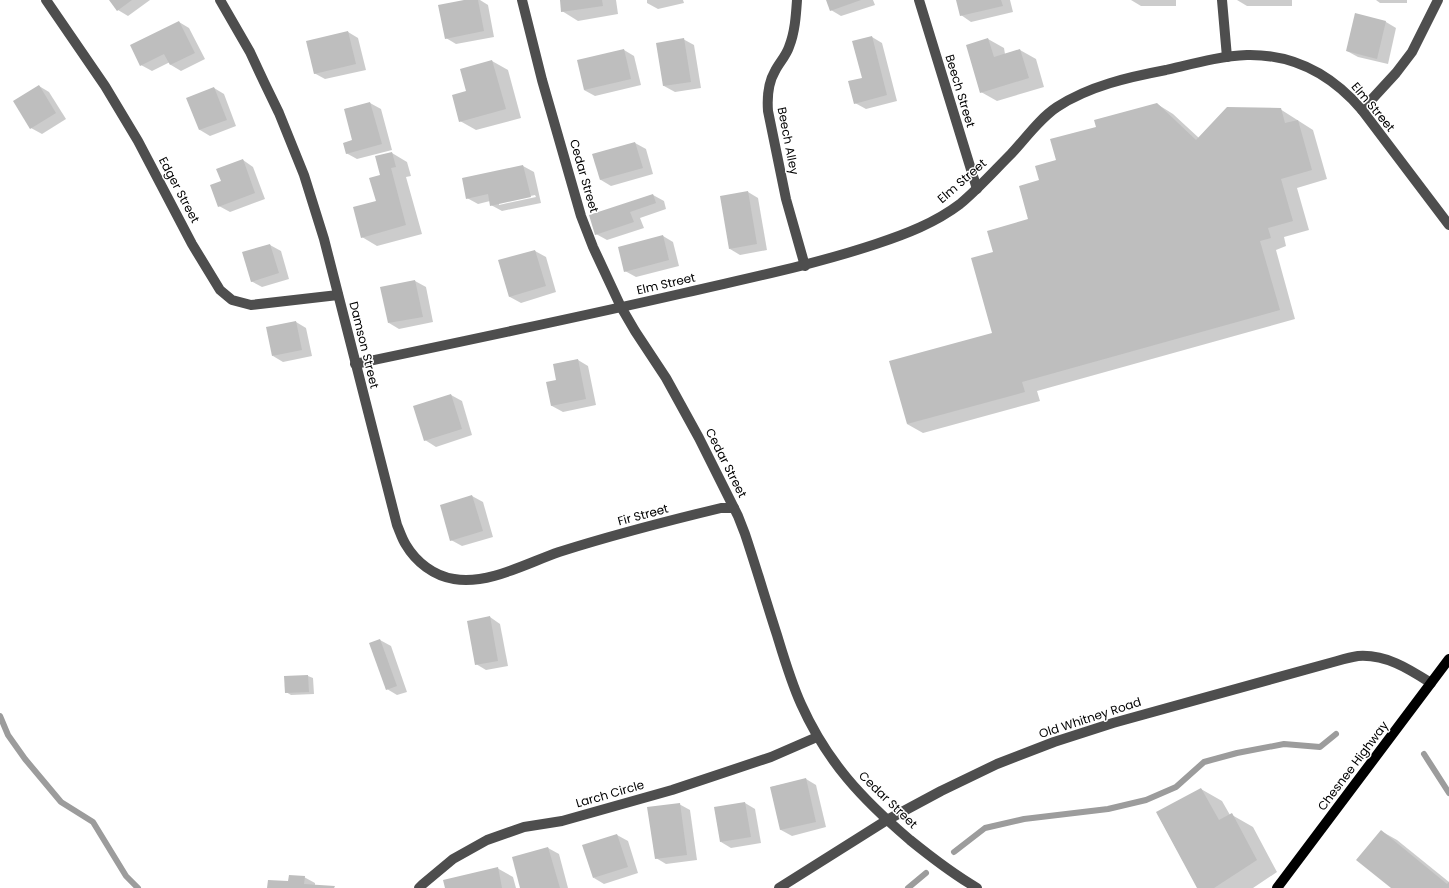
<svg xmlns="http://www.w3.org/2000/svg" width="1449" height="888" font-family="Poppins,sans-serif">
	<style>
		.shadow { fill: #0003; fill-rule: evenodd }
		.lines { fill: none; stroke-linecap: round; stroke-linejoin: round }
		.stream { stroke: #9c9c9c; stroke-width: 6 }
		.building { fill: #bebebe }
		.minor { stroke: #4e4e4e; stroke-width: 10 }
		.major { stroke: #000; stroke-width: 10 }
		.labels { text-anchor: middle; stroke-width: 3; stroke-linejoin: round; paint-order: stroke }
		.street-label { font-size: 12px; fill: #000; stroke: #fff }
	</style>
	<rect width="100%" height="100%" fill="#fff"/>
	<g class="shadow">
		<path d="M110 0H150L128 16 118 10Z"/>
		<path d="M469 0H480L488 5 494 37 456 44 446 38Z"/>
		<path d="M561 0H616L618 14 578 21 562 11Z"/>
		<path d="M647 0H683L684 3 658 9 647 3Z"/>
		<path d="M827 0H873L875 5 841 16 831 10Z"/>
		<path d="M957 0H1010L1013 12 971 22 961 15Z"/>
		<path d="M1131 0H1176V6H1141Z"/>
		<path d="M1237 0H1292V6H1247Z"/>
		<path d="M1376 0H1407V3H1380Z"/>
		<path d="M1356 14 1386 22 1396 28 1388 64 1358 57 1347 51Z"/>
		<path d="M179 22 189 28 205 59 181 71 171 65 170 62 152 71 141 65Z"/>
		<path d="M348 32 358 38 366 70 325 79 314 73Z"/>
		<path d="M872 37 882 43 897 101 866 109 855 103 863 79Z"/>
		<path d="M683 39 694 45 701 88 675 92 664 86Z"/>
		<path d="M988 39 1004 48 1005 54 1020 50 1036 59 1044 87 997 101 981 92Z"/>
		<path d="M624 50 634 56 641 85 595 96 584 90Z"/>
		<path d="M492 61 508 70 521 118 476 130 460 121 467 92Z"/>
		<path d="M39 86 49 92 66 119 42 134 31 128Z"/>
		<path d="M214 88 224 94 236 126 210 136 200 130 187 99Z"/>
		<path d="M370 103 381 109 392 150 357 159 346 153 353 141 345 109Z"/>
		<path d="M1157 104 1173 114 1199 138 1280 109 1313 130 1327 179 1297 188 1309 230 1284 237 1286 246 1276 250 1295 319 1037 391 1040 401 923 433 907 424 993 334 994 253 1029 220 1040 181 1058 160 1097 127Z"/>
		<path d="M635 143 646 149 653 174 611 186 601 180 593 155Z"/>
		<path d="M392 153 407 162 411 176 406 177 422 234 377 246 362 237 377 202 381 176Z"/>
		<path d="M243 160 253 167 265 199 230 212 219 206Z"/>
		<path d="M523 166 534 172 541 203 502 211 491 205 490 201 478 204 467 198 463 179ZM535 195 536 197 499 205V203Z"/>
		<path d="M748 192 758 198 767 250 740 255 730 249Z"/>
		<path d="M653 195 664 201 666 209 640 218 644 228 607 240 596 234Z"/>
		<path d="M663 236 673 242 679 266 636 277 625 271Z"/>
		<path d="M270 245 281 251 289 279 262 287 251 281Z"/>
		<path d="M535 251 546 257 556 292 521 303 510 297 500 261Z"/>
		<path d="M415 281 426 287 433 322 399 329 389 323Z"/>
		<path d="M296 322 306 328 312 356 283 362 273 356Z"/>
		<path d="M578 360 588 366 596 405 563 412 552 406 547 383 557 381Z"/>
		<path d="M451 395 462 401 472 435 436 447 425 440Z"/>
		<path d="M472 496 483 502 493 537 462 546 451 540Z"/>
		<path d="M490 617 500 624 508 666 486 670 476 664Z"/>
		<path d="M380 640 391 646 407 692 397 695 387 689Z"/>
		<path d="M308 676 313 678 314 694 291 695 286 692Z"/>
		<path d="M806 779 816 785 826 827 792 836 781 830 771 787Z"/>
		<path d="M1201 789 1222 801 1230 815H1232L1253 827 1277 872 1253 888H1198L1157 813Z"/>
		<path d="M745 803 755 809 761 843 731 848 721 842Z"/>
		<path d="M679 804 690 810 697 860 666 864 656 858Z"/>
		<path d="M1381 831 1397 840 1449 882V888H1392Z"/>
		<path d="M617 835 628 841 638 873 604 884 594 878Z"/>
		<path d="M548 848 559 854 568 888H521Z"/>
		<path d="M497 868 513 877 516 888H446Z"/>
		<path d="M304 877 315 883V886L336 888H268Z"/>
	</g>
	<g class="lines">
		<g class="stream">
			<path d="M0 716 8 735 25 759 61 802 93 822 126 876 138 888"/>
			<path d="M1424 754 1449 793"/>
			<path d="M954 852 985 828 1024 819 1108 809 1146 800 1176 787 1204 762 1237 753 1284 744 1320 747 1336 734"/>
			<path d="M908 888 926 873"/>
		</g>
	</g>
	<g class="building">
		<path d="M109 0H132L117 11Z"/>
		<path d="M464 0H478L484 31 445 39 438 5Z"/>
		<path d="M560 0H602L603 6 561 12Z"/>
		<path d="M826 0H861L830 11Z"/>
		<path d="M956 0H1001L1003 6 960 16Z"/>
		<path d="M1355 13 1386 21 1377 59 1346 51Z"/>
		<path d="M179 21 195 53 170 65 164 54 140 66 130 45Z"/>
		<path d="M348 31 356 64 314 74 306 41Z"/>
		<path d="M872 36 887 95 854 104 848 81 862 78 852 41Z"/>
		<path d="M684 38 691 82 663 86 656 43Z"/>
		<path d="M988 38 994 57 1020 49 1029 78 980 93 966 45Z"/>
		<path d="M624 49 631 79 584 90 577 60Z"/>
		<path d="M492 60 506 109 459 122 452 95 466 91 460 69Z"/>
		<path d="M39 85 56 113 30 129 13 101Z"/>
		<path d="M214 87 227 120 199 130 186 98Z"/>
		<path d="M370 102 382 144 346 154 343 143 352 140 344 109Z"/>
		<path d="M1157 103 1196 140 1227 107 1281 108 1285 123 1298 120 1312 170 1281 179 1293 221 1268 228 1271 238 1260 241 1280 310 1022 382 1025 392 907 424 889 361 992 333 971 258 993 252 987 231 1028 219 1019 186 1039 180 1035 166 1056 160 1050 139 1096 127 1094 120Z"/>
		<path d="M635 142 643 168 600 180 592 154Z"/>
		<path d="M392 152 396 167 391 168 406 225 361 238 353 207 376 201 369 178 380 175 375 156Z"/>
		<path d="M243 159 255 193 218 207 210 185 221 181 216 169Z"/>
		<path d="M523 165 531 197 490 206 488 194 466 199 462 178Z"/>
		<path d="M748 191 757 244 729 249 720 196Z"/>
		<path d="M653 194 656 203 630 212 634 222 595 235 589 215Z"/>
		<path d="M663 235 669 260 624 272 618 247Z"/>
		<path d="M270 244 279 273 251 282 242 252Z"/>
		<path d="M535 250 546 286 509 297 498 260Z"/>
		<path d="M415 280 423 317 388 323 380 287Z"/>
		<path d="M296 321 302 350 272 356 266 327Z"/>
		<path d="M578 359 586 399 551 406 546 382 556 380 553 364Z"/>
		<path d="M451 394 462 429 424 441 413 406Z"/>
		<path d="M472 495 483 531 450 541 440 505Z"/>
		<path d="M490 616 498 661 475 665 467 621Z"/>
		<path d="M380 639 397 686 386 690 369 643Z"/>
		<path d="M308 675 309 692 285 693 284 676Z"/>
		<path d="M806 778 816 822 780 830 770 787Z"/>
		<path d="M1201 788 1219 820 1232 813 1257 860 1214 888H1197L1156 812Z"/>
		<path d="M745 802 751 837 720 842 714 807Z"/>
		<path d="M680 803 687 855 655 859 647 807Z"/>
		<path d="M1381 830 1447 884 1449 882V888H1391L1356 860Z"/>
		<path d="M617 834 628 867 593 878 582 845Z"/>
		<path d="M548 847 560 888H520L512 857Z"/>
		<path d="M498 867 502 888H445L443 880Z"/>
		<path d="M289 875 305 876 304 884 335 886 334 888H267L268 880 288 881Z"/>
	</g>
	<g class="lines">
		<g class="minor">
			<path d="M46 0 105 86 138 141 192 244 220 290 232 300 251 305 338 295"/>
			<path d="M220 0 250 52 264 82 279 113 304 175 324 239 397 525C400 532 402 539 406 545 416 562 434 576 454 579 488 585 527 563 559 552 613 535 667 521 721 508H734"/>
			<path d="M522 0 542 80 581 216 593 247 621 307 635 331 666 378 699 438 738 516 745 534C756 567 766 601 777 635 784 658 791 682 801 704 827 762 862 799 910 840 931 857 953 874 977 888"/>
			<path d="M797 0C796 15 795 32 789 47 786 56 779 63 775 71 768 83 767 97 768 111L786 199 805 266"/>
			<path d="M919 0 977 189"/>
			<path d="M1222 0 1227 57"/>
			<path d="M1362 110 1396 73 1412 52 1438 0"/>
			<path d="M355 364C465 341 575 318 684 293 748 278 813 265 876 244 906 234 935 223 960 204 978 189 994 171 1011 154 1026 138 1039 119 1057 107 1089 86 1129 77 1166 70 1192 64 1220 56 1247 55 1294 54 1332 75 1362 110L1449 225"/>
			<path d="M419 888 423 884 453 859 487 840 524 827 562 821 672 790 771 757 817 737"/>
			<path d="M779 888 887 820 941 791 997 764 1054 742 1113 723 1337 661C1344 659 1351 657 1358 656 1386 654 1409 669 1431 683"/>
		</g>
		<path class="major" d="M1277 888 1449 659"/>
	</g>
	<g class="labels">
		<g class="street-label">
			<text transform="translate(960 91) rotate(73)" y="4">Beech Street</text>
			<text transform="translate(1373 107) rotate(50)" y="4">Elm Street</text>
			<text transform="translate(788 141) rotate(79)" y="4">Beech Alley</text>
			<text transform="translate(584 176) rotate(74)" y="4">Cedar Street</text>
			<text transform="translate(962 181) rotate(-41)" y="4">Elm Street</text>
			<text transform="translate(179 190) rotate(62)" y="4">Edger Street</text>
			<text transform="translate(666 284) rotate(-13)" y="4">Elm Street</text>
			<text transform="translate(364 345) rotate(76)" y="4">Damson Street</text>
			<text transform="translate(726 463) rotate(63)" y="4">Cedar Street</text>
			<text transform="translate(643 515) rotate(-15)" y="4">Fir Street</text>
			<text transform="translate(1090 718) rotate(-18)" y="4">Old Whitney Road</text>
			<text transform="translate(1353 766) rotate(-53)" y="4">Chesnee Highway</text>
			<text transform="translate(610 794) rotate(-16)" y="4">Larch Circle</text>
			<text transform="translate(888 800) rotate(44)" y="4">Cedar Street</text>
		</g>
	</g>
</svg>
